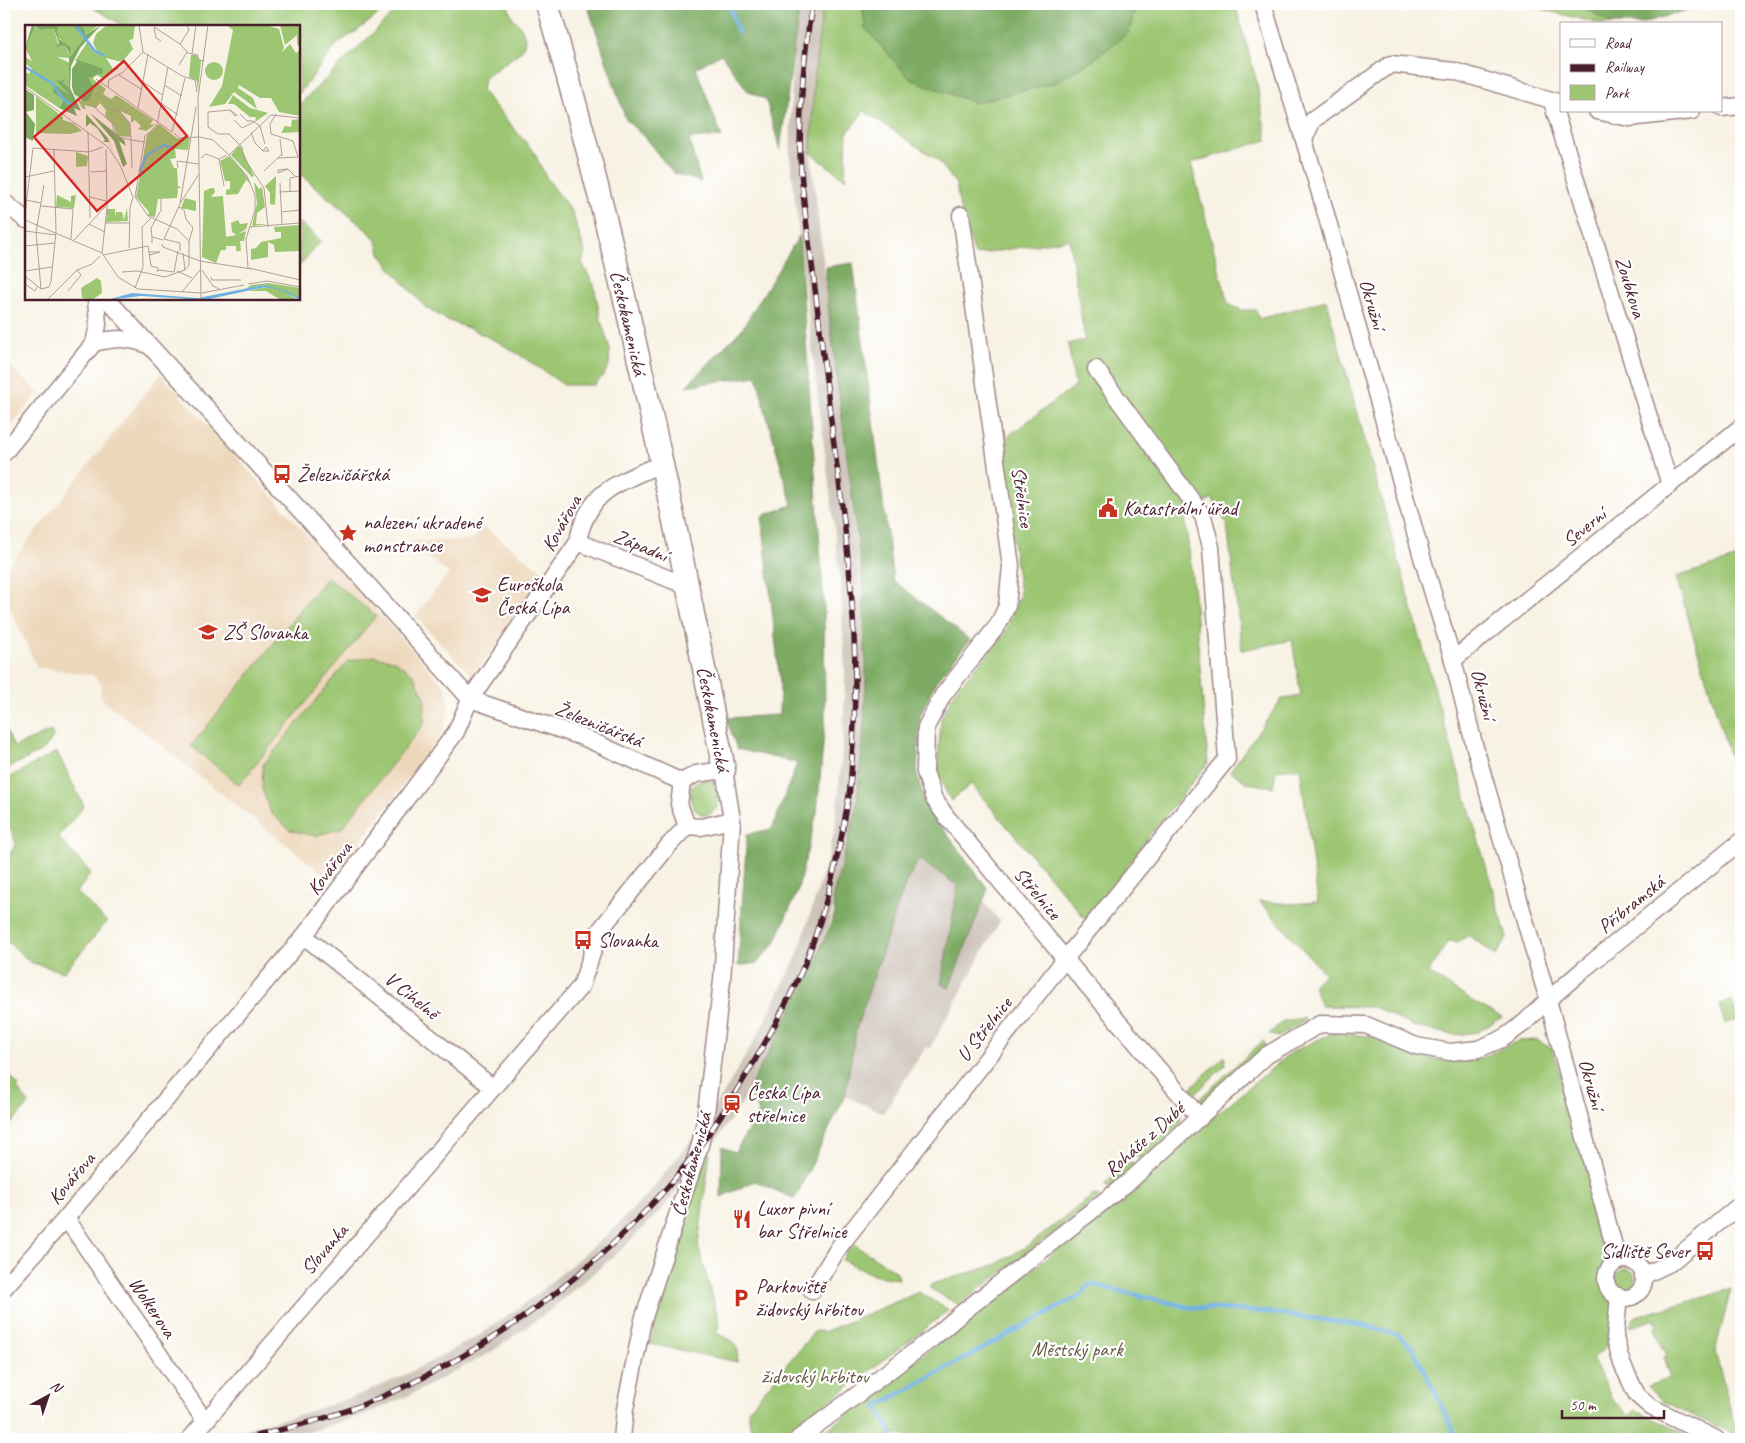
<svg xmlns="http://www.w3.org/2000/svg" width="1745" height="1443" font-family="Caveat,sans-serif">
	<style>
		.built { fill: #edd7ba }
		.industrial { fill: #ccc2b8 }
		.green { fill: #9cc672; stroke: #73724e }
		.forest { fill: #7dab64; stroke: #646548 }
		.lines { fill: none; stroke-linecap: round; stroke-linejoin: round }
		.stream { stroke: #6eb0e2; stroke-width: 4.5 }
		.street-casing { stroke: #a08887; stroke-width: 19 }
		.secondary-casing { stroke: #a08887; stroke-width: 25 }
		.street { stroke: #fff; stroke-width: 16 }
		.secondary { stroke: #fff; stroke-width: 22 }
		.rail-casing { stroke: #4a1f2b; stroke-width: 5.5 }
		.rail { stroke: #fff; stroke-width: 4; stroke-dasharray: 11; stroke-linecap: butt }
		.labels { text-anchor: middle; stroke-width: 4.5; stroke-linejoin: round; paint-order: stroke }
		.street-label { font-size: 20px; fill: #4a1f2b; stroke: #fff }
		.poi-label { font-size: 20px; fill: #4a1f2b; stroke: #fff; text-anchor: start }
		.park-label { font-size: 20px; fill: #675944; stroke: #fff }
		.inset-river { fill: none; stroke: #6eb0e2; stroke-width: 2.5 }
		.inset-road { fill: none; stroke: #b29e99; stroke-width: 1 }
		.view { fill: #d62828; fill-opacity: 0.15; stroke: #d62828; stroke-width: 2.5 }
		.inset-edge { fill: none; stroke: #4a1f2b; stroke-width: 2.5 }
	</style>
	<rect width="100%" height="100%" fill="#fff"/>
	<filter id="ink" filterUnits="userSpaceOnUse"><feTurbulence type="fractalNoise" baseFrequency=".02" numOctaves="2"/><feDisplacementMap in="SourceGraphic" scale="10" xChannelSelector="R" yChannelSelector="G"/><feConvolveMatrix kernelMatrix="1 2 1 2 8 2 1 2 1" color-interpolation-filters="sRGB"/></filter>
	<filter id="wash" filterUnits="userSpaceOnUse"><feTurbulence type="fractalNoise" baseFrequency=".0096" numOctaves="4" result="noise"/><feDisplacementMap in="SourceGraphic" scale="20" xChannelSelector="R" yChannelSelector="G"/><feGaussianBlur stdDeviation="1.12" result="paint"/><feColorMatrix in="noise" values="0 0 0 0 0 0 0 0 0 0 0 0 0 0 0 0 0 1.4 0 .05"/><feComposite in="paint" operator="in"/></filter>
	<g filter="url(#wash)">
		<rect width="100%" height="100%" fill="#f7f2e3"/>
		<g class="built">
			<path d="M4 363 26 380 38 393 4 435Z"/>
			<path d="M161 374 441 682 446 690 449 703 448 714 443 733 331 880 102 699 100 692 102 685 93 675 37 667 4 596V571Z"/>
			<path d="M484 527 546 574 473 677 415 616 449 573 407 542 472 540Z"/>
		</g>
		<g class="industrial">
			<path d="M800 4H823L814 77 811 156 861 587 865 673 863 743 859 799 848 864 816 963 775 1046 738 1109 708 1152 663 1208 623 1248 549 1311 490 1353 410 1395 363 1415 286 1439H189L238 1430 298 1415 356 1396 401 1377 480 1335 536 1295 609 1233 648 1194 692 1139 721 1098 757 1036 797 956 828 858 835 829 843 741 845 673 841 589 832 508 814 366 790 157 792 75Z"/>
			<path d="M891 817 951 865 1000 921 930 1048 926 1047 883 1113 845 1096 811 1070Z"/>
		</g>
		<g class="green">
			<path d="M87 4H392L357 31 338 43 299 94V26H124Z"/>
			<path d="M403 4H507L513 18 521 27 525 38 524 45 520 52 484 78 482 91 534 152 546 177 572 212 585 252 582 263 594 285 600 317 610 349 609 365 603 376 594 385H564L520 355 500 343 471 329 449 321 426 308 392 270 380 253 377 241 370 233 299 173V105Z"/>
			<path d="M823 4H863L865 28 1129 32 1136 4H1235L1256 79 1267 140 1191 163 1228 304 1242 310H1256L1259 319 1326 300 1438 702 1507 938 1496 956 1469 935 1458 942 1448 941 1429 973 1475 1003 1502 1017 1478 1032 1456 1035 1415 1027 1374 1007 1321 1006 1313 985 1325 974 1259 901 1290 904 1318 902 1300 768 1276 770 1273 787 1248 783 1230 771 1282 699 1301 696 1292 640 1242 650 1227 525 1212 498 1185 517 1194 595 1208 763 1149 836 1088 922 971 784 951 801 937 774 941 718 956 690 1005 634 1020 594 1000 442 1075 386 1068 344 1085 340 1069 239 975 255 960 208 956 184 938 160 864 111 847 133 845 179 811 153 814 77Z"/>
			<path d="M1521 4H1578L1613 24H1601Z"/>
			<path d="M299 222 321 241 299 266Z"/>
			<path d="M1741 557V795L1676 577Z"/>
			<path d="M327 577 376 616 239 785 191 746Z"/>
			<path d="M374 656 393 660 413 674 425 697 424 724 342 828 315 836 290 830 271 813 262 789 263 765 348 661Z"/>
			<path d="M4 724 14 747 51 731 53 737 44 750 4 770Z"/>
			<path d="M57 752 84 806 58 837 91 873 77 892 107 922 64 972 30 962 4 938V865L16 843 4 813V780Z"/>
			<path d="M705 778 713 782 720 802C707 829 685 808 691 786Z"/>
			<path d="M1732 1000 1737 1020 1725 1024 1719 1005Z"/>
			<path d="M1304 1018V1021L1278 1037 1269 1034 1283 1021Z"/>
			<path d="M1332 1033 1370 1036 1404 1053 1445 1061 1477 1060 1518 1041 1537 1040 1552 1049 1618 1261C1601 1274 1603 1285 1619 1296L1615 1338 1593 1359 1611 1397 1629 1416 1636 1410 1695 1439H911L906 1435 892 1434 886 1439H815L1134 1190 1212 1118 1292 1052Z"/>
			<path d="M1263 1041 1266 1048 1207 1100 1197 1101Z"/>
			<path d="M1225 1056V1065L1194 1095 1187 1091Z"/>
			<path d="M4 1069 19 1086 17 1088 29 1104 4 1132Z"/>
			<path d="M1181 1114 1180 1126 1141 1162 1136 1156Z"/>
			<path d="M703 1151 710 1153 698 1246 720 1324 716 1333 731 1340 738 1350 737 1362 650 1344Z"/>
			<path d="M1131 1161 1136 1167 1110 1189 1104 1185Z"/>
			<path d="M1093 1195 1100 1197 959 1305 931 1289 929 1286 932 1284 995 1265 1032 1243Z"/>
			<path d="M852 1243 897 1272 899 1279 876 1276 842 1260Z"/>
			<circle cx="1626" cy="1279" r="10"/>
			<path d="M1731 1289 1715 1352 1737 1434 1735 1435 1662 1401 1648 1386 1671 1378 1664 1357 1667 1356 1664 1348 1662 1349 1655 1328 1658 1327 1655 1319 1630 1327 1633 1318Z"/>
			<path d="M919 1292 949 1310 780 1439H759L751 1431 748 1410 814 1332 818 1331 824 1332Z"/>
		</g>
		<g class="forest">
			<path d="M587 4H800L780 150 766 100 747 90 721 54 696 68 722 137 689 139 701 182 673 173 645 138 626 120Z"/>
			<path d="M863 4H1136L1129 32 1092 61 1054 83 975 103 910 79 865 28Z"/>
			<path d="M1578 4H1702L1701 6 1640 24H1613Z"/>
			<path d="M799 236 824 606 825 722 817 812 797 892 774 945 757 963 738 966 747 834 772 829 797 763 737 749 726 718 779 715 780 683 762 516 792 505 764 406 757 376 686 386 742 329Z"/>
			<path d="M853 263 893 580 970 640 936 681 920 716 917 774 925 804 988 889 949 988 941 984 958 886 919 859 906 882 856 1029 845 1096 795 1199 755 1181 721 1197 722 1147 735 1152 759 1112 748 1091 814 965 835 913 833 896 856 811 863 741 866 676 862 580 826 289V267Z"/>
		</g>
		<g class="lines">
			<g class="stream">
				<path d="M729 4 738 32"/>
				<path d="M893 1439 892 1434 877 1406 1081 1295 1090 1284 1188 1307 1266 1312 1367 1326 1398 1335 1413 1348 1458 1439"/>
			</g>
		</g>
	</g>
	<g filter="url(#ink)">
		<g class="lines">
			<g class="street-casing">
				<g id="street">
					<path d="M1263 4 1322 200 1422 557 1453 660 1474 744 1548 1000 1618 1261"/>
					<path d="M1552 102 1670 485"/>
					<path d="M1721 108 1741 106"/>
					<path d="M1597 111 1629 118 1692 111"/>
					<path d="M1304 139 1313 120 1391 64 1454 71 1561 103"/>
					<path d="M4 202 26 220"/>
					<path d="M961 215 1011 566 1007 606 998 625 943 695 926 727 925 772 934 799 946 816 1065 959 1227 759 1211 547 1203 516 1096 369"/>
					<path d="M107 299 350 565 470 699 585 738 682 782"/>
					<path d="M94 343 98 325 96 299"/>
					<path d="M4 453 94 343C116 338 127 337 148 345"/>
					<path d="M578 542 689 587"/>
					<path d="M1453 660 1741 427"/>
					<path d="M682 782 679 804 687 826"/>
					<path d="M687 826 701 827 732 820"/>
					<path d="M304 936 492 1087"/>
					<path d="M66 1218 205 1421"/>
					<circle cx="1625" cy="1279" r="19"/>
					<path d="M1643 1276 1670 1263 1741 1204"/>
					<path d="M4 1288 66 1218 304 936 456 732 470 699 578 542C580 525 591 503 605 492 621 480 643 472 661 464"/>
					<path d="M812 1291 839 1247 1065 959 1200 1118"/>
					<path d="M1619 1296 1615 1338 1622 1364 1637 1395 1651 1407 1716 1439"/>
					<path d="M190 1439 581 986 600 930 669 845 687 826"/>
					<path d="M622 1439 625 1409 643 1320 700 1145 705 1121 722 981 732 820 724 770 696 774 682 782"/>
					<path d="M798 1439 934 1337 963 1312 1131 1180 1267 1055 1320 1024 1366 1025 1416 1046 1450 1052 1478 1049 1502 1039 1524 1023 1548 1000 1585 968 1741 841"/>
				</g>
			</g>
			<g class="secondary-casing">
				<path id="secondary" d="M547 4C621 255 674 513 724 770"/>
			</g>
			<use href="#street" class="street"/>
			<use href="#secondary" class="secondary"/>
			<g class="rail-casing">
				<path id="rail" d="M245 1439C284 1429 324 1420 362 1405 471 1362 573 1290 653 1203 693 1161 725 1111 754 1062 773 1029 791 996 806 961 826 910 839 855 848 801 851 787 851 772 852 758 855 717 856 677 854 636 851 569 842 503 833 437 826 382 820 327 813 272 808 233 801 191 800 151 800 102 804 53 812 4"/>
			</g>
			<use href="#rail" class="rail"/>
		</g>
	</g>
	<defs>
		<g id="bus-bare" transform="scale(1.5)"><path d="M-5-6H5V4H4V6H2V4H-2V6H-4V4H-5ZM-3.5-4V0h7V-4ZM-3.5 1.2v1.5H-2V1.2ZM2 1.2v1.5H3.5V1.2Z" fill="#c8321e" stroke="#fff" stroke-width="2.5" paint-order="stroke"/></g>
		<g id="civic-bare" transform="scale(1.5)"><path d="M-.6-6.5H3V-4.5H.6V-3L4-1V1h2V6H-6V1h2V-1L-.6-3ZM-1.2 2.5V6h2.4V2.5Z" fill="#c8321e" stroke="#fff" stroke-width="2.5" paint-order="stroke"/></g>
		<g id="sight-bare" transform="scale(1.5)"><path d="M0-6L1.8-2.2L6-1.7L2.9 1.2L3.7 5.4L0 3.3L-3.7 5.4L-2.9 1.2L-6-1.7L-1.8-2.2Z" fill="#c8321e" stroke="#fff" stroke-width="2.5" paint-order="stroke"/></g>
		<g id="school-bare" transform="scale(1.5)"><path d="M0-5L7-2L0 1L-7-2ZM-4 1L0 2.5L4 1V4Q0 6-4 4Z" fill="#c8321e" stroke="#fff" stroke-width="2.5" paint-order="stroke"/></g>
		<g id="station-bare" transform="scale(1.5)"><path d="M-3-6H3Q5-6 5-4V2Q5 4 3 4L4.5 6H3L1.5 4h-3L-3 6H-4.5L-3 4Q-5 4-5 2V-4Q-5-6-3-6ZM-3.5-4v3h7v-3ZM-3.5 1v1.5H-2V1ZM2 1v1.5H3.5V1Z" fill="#c8321e" stroke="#fff" stroke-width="2.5" paint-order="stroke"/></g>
		<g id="restaurant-bare" transform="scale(1.5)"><path d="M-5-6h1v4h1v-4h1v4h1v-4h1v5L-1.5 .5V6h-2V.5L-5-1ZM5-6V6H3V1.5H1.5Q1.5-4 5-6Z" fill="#c8321e" stroke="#fff" stroke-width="2.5" paint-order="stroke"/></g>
		<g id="parking-bare" transform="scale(1.5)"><path d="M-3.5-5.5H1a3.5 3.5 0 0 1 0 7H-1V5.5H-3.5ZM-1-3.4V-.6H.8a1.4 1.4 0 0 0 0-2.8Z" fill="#c8321e" stroke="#fff" stroke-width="2.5" paint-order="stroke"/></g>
	</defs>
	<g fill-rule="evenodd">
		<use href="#bus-bare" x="282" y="474"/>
		<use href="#civic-bare" x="1108" y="508"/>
		<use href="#sight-bare" x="348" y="533"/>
		<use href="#school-bare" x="482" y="595"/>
		<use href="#school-bare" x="208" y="632"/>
		<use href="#bus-bare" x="583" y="940"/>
		<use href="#station-bare" x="732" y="1104"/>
		<use href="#restaurant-bare" x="742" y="1219"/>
		<use href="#bus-bare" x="1705" y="1251"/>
		<use href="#parking-bare" x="741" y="1298"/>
	</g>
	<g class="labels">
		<g class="street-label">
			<text transform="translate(1631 287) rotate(73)" y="7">Zoubkova</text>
			<text transform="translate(1373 304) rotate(74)" y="7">Okružní</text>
			<text transform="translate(629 323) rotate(77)" y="7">Českokamenická</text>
			<text transform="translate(1023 497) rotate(82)" y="7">Střelnice</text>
			<text transform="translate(561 523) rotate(-61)" y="7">Kovářova</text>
			<text transform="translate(1584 527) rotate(-39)" y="7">Severní</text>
			<text transform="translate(641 545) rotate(22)" y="7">Západní</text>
			<text transform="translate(1484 694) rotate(76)" y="7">Okružní</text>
			<text transform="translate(714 719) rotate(79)" y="7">Českokamenická</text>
			<text transform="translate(599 724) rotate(22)" y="7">Železničářská</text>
			<text transform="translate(329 868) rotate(-53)" y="7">Kovářova</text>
			<text transform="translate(1038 893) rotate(50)" y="7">Střelnice</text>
			<text transform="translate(1631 904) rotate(-39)" y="7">Příbramská</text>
			<text transform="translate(412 995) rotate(39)" y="7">V Cihelně</text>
			<text transform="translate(984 1029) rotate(-52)" y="7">U Střelnice</text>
			<text transform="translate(1592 1084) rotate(75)" y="7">Okružní</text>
			<text transform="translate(1144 1139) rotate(-42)" y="7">Roháče z Dubé</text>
			<text transform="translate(691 1164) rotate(-75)" y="7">Českokamenická</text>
			<text transform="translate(71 1178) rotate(-50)" y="7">Kovářova</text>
			<text transform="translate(324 1249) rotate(-49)" y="7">Slovanka</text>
			<text transform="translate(153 1307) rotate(56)" y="7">Wolkerova</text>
		</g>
		<g class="poi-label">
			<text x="297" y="481">Železničářská</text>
			<text x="1123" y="515">Katastrální úřad</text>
			<text x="363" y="529">nalezení ukradené<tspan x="363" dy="23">monstrance</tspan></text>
			<text x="497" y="591">Euroškola<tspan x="497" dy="23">Česká Lípa</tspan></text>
			<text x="223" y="639">ZŠ Slovanka</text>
			<text x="598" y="947">Slovanka</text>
			<text x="747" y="1099">Česká Lípa<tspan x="747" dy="23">střelnice</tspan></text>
			<text x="757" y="1215">Luxor pivní<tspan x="757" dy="23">bar Střelnice</tspan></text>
			<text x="1690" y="1258" text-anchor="end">Sídliště Sever</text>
			<text x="756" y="1293">Parkoviště<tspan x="756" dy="23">židovský hřbitov</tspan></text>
		</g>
		<g class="park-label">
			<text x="1077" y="1356">Městský park</text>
			<text x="815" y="1383">židovský hřbitov</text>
		</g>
	</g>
	<g transform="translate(25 25)">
		<rect width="275" height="275" fill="#f7f2e3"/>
		<path d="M31 0H73L62 10 58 6 54 8 59 13 44 33 32 32 45 38 44 62 33 56 44 70 30 61 27 67 39 75 34 83 0 60V47L4 49 7 44 0 38V32L7 36 0 23 9 1 15 5 29 4 33 19 39 20 44 29 43 22 33 12ZM82 0H110L108 14 104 15 108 24 97 37 81 33 88 44 94 43 78 54 71 49 68 54 81 64 78 69 86 74 91 70 128 95 125 100 131 99 121 106 113 104 116 101 110 95 106 98V91L95 86 105 99V112L91 111 89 101 80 91 81 85 75 78 71 83 59 80 61 84H58L49 69 55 76 66 61 64 53 77 43 50 36 63 16 69 27 80 31 72 26 68 18 71 9ZM201 0H241L254 4 259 23 256 28 265 19 271 28 275 25V91L254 87 246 73H235L214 60 213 63 228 73 232 84 209 67 200 79 184 82 197 61 208 5ZM255 0H275V23L272 19V10L260 20ZM166 30H171L176 36 173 67 172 56 164 52ZM180 46a9 9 0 1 1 18 0a9 9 0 1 1-18 0ZM208 70 225 83 243 88 230 97 231 92H225L209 79H203ZM11 71 38 92V95L48 98 57 106 45 109 11 108ZM275 94V107L256 108 260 101 266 102 267 95ZM134 99 153 114 165 112 163 125 150 124 151 133 145 134 149 143H152L153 161 157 163H153L152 173 133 174 130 192 123 191 124 187 111 172 122 110ZM213 121 216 122 229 151 227 152 206 130ZM51 127 63 131 62 141 51 142ZM204 131 218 146 226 159 221 155 213 169 201 170V165L205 164V156H200L195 136ZM251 151V158L250 180 245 179V168L240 161ZM229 157 234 164 237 162 240 182 232 188 231 199H242L227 201 232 178ZM186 163H189L190 167 186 172 198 171 201 212 211 210 207 207 206 198 213 195 215 199 223 198 221 204 213 209 221 206 219 216H215L216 226H211V221H201V225H196L191 238 177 232 179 166ZM32 170 46 177V171L51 170 49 183 31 182ZM160 173 171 176V186L156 183ZM102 183 103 196 81 197 82 184H90V192L91 187H97L99 195ZM275 200V226L250 227 249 220 243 217V232L226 235V224L231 223 236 217 256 213V207H250L249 202ZM72 253 76 256 77 268 67 275 57 273 56 263ZM243 258 275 263V273L239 260 221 264 226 260ZM241 262 257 265 273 275H256L241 266H223Z" fill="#9cc672"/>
		<path d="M7 0H43L34 1 32 6 34 14 46 23 45 29 39 20 31 22 34 18 29 4 15 5 10 1 0 23ZM47 0 58 2 61 10 76 0 55 23 46 41 45 63 56 86 49 83 52 91 34 83 39 75 27 67 30 60 44 70 31 55 37 56 40 52 38 58 44 62V33L59 13ZM53 35 77 43 78 48 64 53 69 64 64 75 60 76 49 69 47 62V44ZM0 64 9 70V85L1 87 10 99 8 116 0 112ZM65 88 99 115 101 121 94 116 102 139 98 142 89 116ZM61 89 83 113 89 130 84 117H78L80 115 72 103 65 98 61 102Z" fill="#7dab64"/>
		<path d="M239 260 259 265 275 273V275L256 265 240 262 180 275 116 271 82 275 107 268 173 273Z" fill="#6eb0e2"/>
		<path class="inset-river" d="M50 0 70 26 80 31M0 42 27 58 39 75 49 81M118 148 115 146 121 131 139 120 147 123"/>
		<path class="inset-road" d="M114 0 118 27M129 2 155 19 163 28 173 30V35L179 36M129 2 131 13 136 16M155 19 164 5 162 0M118 27 157 51 170 55 172 67M167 29 171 0M154 40 162 27M143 42 132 100 120 111 110 172 123 191 152 204 164 216V240L160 245M94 50 116 64M71 54 147 107M118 57 137 70M139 60 157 71M0 62 83 122 95 140 108 172M83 62 84 55 98 47 118 27M136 78 153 90M68 81 87 98 90 111 106 115 105 98 94 86 82 83M113 83 123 29M205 85 212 90 210 91 205 85 183 87V102L193 109H204L217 122 219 133 239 163 243 202M215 89 222 96H228L235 101 240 119M251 89 245 99 246 109 268 116 273 132M209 95 217 103 229 97M63 107 65 193M147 107 160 53M226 107 230 118 238 126 241 122 244 126H238M149 108 154 113 175 112 188 115 202 128M255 114 257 131M202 128 204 130 246 90 275 93M204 130 222 151 230 170V185L221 214 223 243M176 133 181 129 194 134 202 130M253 133 273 132M194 134 199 161M107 143 106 115 120 117M153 143 152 136 174 139M263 144 253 148V145L262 144H263L270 151M239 146 256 130M66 147 82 146M0 152 29 146M255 158 257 199M265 166V153L275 151M254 167 275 166M65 172 81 176M1 175 16 178M156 177 174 149M16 181 48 184 46 214M154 182 159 185 161 194 168 203 164 216M256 187 275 185M0 189 8 123 64 127 78 122M0 195 77 228 93 252 113 264 177 268 219 260M80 198H104M64 199 80 207M225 202 275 198M0 206 31 210M127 212 126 203 136 185V174M139 214 155 179 171 82M139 214 155 218V226M49 215 81 181M127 218V212L138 215M137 219 138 222 175 236 226 244M0 221 30 218M123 221 126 241 133 243 132 247M104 223 105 183 108 172M124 227H135L125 230M77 228 82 183 81 124M158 228 160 245M78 230 123 221M224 243 275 255M133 245 149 247 153 226M177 245 188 261 196 265M0 246 27 242M152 246 167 253M97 247 112 246 140 252 160 245M0 251 16 264M186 252 187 255H216M0 259 10 266 12 262M223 259 242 256 275 262M110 263 118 242 117 202 126 193M16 264 24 262 26 256 31 207 29 125M16 264 11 207 19 160M43 266 56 250 52 245M157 267 175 245M22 275 52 245 67 239 75 231M176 275 173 73 183 0"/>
		<path class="view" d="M99 36 162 111 72 186 9 112Z"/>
		<rect width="275" height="275" class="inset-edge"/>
	</g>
	<rect width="1745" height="1443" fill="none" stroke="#fff" stroke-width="20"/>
	<rect x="1560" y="22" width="162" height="90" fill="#ffffff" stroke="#b7a5aa"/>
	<rect x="1570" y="39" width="25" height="8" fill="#ffffff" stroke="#b7a5aa"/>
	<text x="1605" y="48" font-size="15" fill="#4a1f2b">Road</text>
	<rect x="1570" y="64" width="25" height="8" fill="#4a1f2b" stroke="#b7a5aa"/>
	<text x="1605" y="72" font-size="15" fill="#4a1f2b">Railway</text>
	<rect x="1570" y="85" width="25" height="15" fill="#9cc672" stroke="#b7a5aa"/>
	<text x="1605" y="98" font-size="15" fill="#4a1f2b">Park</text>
	<g transform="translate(48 1396) rotate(40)" stroke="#ffffff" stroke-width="4" paint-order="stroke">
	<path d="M0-4L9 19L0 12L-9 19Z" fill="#4a1f2b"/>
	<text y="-8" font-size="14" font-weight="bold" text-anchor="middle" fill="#4a1f2b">N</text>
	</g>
	<path d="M1562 1410v8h102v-8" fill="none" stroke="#4a1f2b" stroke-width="2.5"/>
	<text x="1570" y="1410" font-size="15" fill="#4a1f2b" stroke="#ffffff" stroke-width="4" paint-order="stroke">50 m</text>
</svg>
